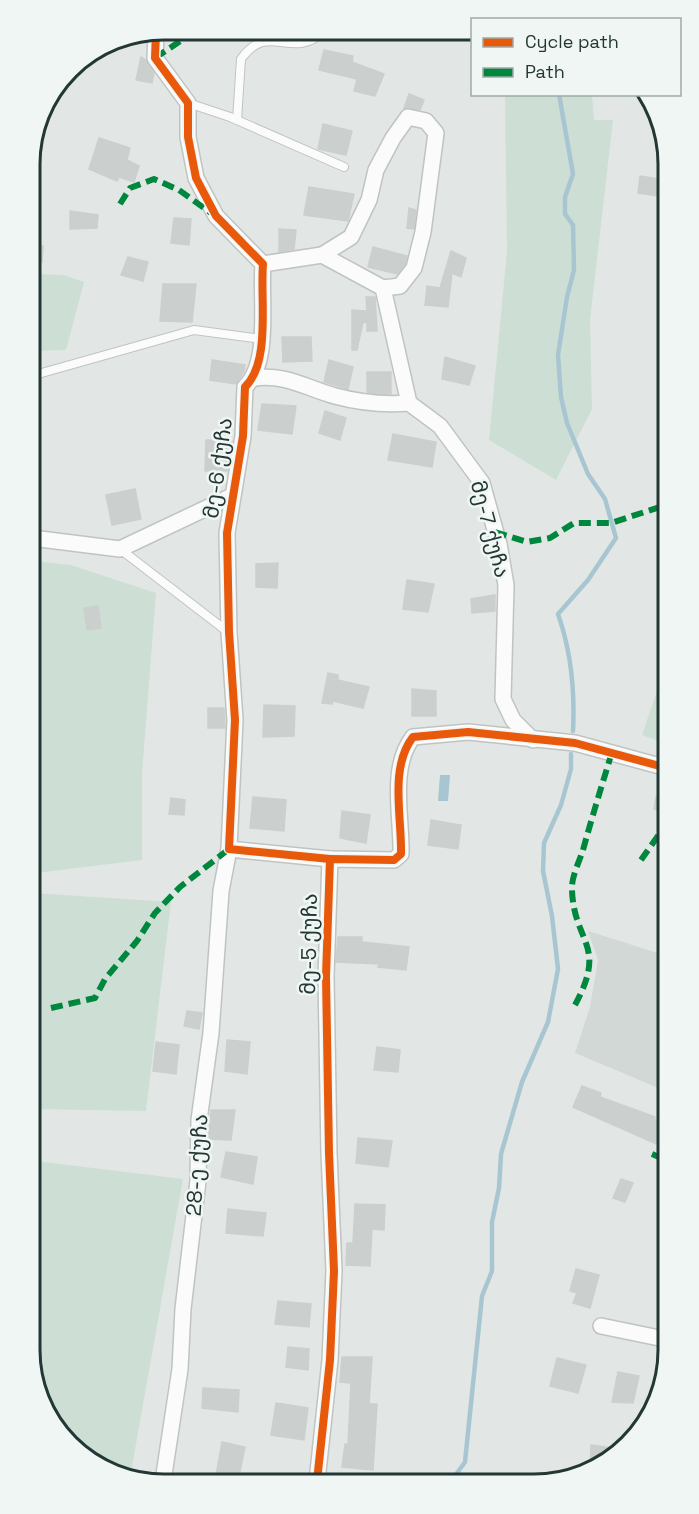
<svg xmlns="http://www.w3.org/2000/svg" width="699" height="1514" font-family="'Space Grotesk','Noto Sans Georgian',sans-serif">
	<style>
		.built { fill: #d1d8d5 }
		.green { fill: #cddfd4 }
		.water { fill: #a8c6d1 }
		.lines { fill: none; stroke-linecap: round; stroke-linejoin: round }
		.stream { stroke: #a8c6d1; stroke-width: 4.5 }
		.building { fill: #cbd0ce; stroke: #cbd0ce; stroke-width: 1.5 }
		.lane-casing { stroke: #bfc4c2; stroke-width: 10 }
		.street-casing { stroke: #bfc4c2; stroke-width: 18 }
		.lane { stroke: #fbfbfb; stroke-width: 8 }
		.street { stroke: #fbfbfb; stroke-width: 15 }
		.quiet { stroke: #00873e; stroke-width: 6; stroke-dasharray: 12 6; stroke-linecap: butt }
		.cycleway-casing { stroke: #f0f6f4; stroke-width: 11 }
		.cycleway { stroke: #e8590c; stroke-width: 8 }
		.labels { text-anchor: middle; stroke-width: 5; stroke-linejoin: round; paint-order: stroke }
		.street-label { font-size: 21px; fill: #233734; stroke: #f0f6f4 }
		.rim { fill: none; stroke: #233734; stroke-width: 3 }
	</style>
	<rect width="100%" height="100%" fill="#e2e7e5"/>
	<path class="built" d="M588 931 667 956 668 1092 575 1053 590 1007 598 960Z"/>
	<g class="green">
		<path d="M505 95H592L594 120H613L590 320 592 409 556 480 489 440 507 251Z"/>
		<path d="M31 274 64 275 84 282 66 350 31 351Z"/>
		<path d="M32 561 71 565 156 593 142 775V860L36 873Z"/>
		<path d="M666 664 667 744 642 735Z"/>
		<path d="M33 893 171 902 146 1111 34 1109Z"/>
		<path d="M36 1161 183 1179 130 1478 75 1450 35 1385 34 1172Z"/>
	</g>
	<path class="water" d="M440 775H450L448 801H438Z"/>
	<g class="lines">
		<g class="stream">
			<path d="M559 94 573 174 565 197V214L573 225 574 270 567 297 558 355 561 397 567 423 588 474 605 499 616 538 588 580 558 614C571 651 575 691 573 731"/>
			<path d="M452 1480 465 1462 482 1296 492 1271V1222L499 1188 501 1154 522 1082 548 1022 558 969 552 916 543 871 544 843 561 805 571 769V754"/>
		</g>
	</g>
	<g class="building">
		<path d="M324 50 353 56 352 62 384 74 375 96 354 91 357 79 319 70Z"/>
		<path d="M141 57 146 60 154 73 152 83 136 80Z"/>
		<path d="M409 94 424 100 420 110 404 108Z"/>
		<path d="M323 124 352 131 346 155 318 149Z"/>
		<path d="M99 138 130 148 127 160 139 166 134 182 119 177 117 181 89 169Z"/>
		<path d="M640 176 665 180V197L638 193Z"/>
		<path d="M309 187 354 194 348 221 304 215Z"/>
		<path d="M409 208 416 210 414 229 407 228Z"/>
		<path d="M70 211 98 215 97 228 70 229Z"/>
		<path d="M174 218 191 219 189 245 171 243Z"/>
		<path d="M279 229 296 230 294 249 279 252Z"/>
		<path d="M31 246H43L42 262H31Z"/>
		<path d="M373 247 407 256 405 264 397 274 368 267Z"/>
		<path d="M451 251 466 258 461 277 452 273 448 307 425 305 427 286 440 288Z"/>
		<path d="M128 257 148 262 143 281 121 275Z"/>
		<path d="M163 284H196L192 322 160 321Z"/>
		<path d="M366 297H375L377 331H367V323L363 322 357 350H352V310L367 311Z"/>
		<path d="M282 337H311L312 361 283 362Z"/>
		<path d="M445 357 475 366 469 385 442 379Z"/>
		<path d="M212 360 245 365 244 371 236 384 210 380Z"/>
		<path d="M329 360 353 367 348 389 324 382Z"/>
		<path d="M367 372H391V394L367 393Z"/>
		<path d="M262 404 296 406 292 434 258 430Z"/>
		<path d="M325 411 346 418 340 440 319 433Z"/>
		<path d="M393 434 436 442 432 467 388 460Z"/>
		<path d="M206 440 232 441 227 471H205Z"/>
		<path d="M135 489 141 519 112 525 106 495Z"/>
		<path d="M278 563 277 588 256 587V564Z"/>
		<path d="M407 580 434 584 428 612 403 609Z"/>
		<path d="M495 595V611L472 613 471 599Z"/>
		<path d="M98 606 101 628 87 630 84 608Z"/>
		<path d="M328 673 338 675V680L369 687 363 708 333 701 332 704 322 703Z"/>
		<path d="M412 689 436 691V716H412Z"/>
		<path d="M264 705 295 706 294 736 263 737Z"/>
		<path d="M208 708H224L225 728H208Z"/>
		<path d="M253 797 286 800 284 831 250 828Z"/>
		<path d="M656 797 667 798V811L654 809Z"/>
		<path d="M171 798 185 800 184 815 169 814Z"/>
		<path d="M342 811 370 815 366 843 340 838Z"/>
		<path d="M431 820 461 825 458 849 428 845Z"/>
		<path d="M338 937H362V942L409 947 406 970 378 967 379 964 336 962Z"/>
		<path d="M187 1011 202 1013 199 1029 184 1026Z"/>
		<path d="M227 1040 250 1042 247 1074 225 1071Z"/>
		<path d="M156 1042 179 1045 176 1074 153 1071Z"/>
		<path d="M377 1047 400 1050 398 1072 374 1070Z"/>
		<path d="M582 1086 601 1093 600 1097 655 1117 654 1119 668 1125V1149L573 1107Z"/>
		<path d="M211 1110H235L231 1140 208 1139Z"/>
		<path d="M358 1138 392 1141 388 1167 356 1163Z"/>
		<path d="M226 1152 257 1157 253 1184 221 1177Z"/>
		<path d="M621 1179 633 1183 625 1202 613 1198Z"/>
		<path d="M355 1204 385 1205 384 1230 372 1229 370 1266 346 1265 347 1243H353Z"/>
		<path d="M228 1209 266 1213 263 1236 226 1233Z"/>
		<path d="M576 1269 599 1275 590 1308 573 1303 577 1293 570 1291Z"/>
		<path d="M278 1301 311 1304 309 1327 275 1324Z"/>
		<path d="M288 1347 309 1349 308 1370 286 1367Z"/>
		<path d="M342 1357H372L369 1404H377L373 1470 342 1467 345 1444H348L351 1383 340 1382Z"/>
		<path d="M557 1358 586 1365 578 1393 550 1386Z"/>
		<path d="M618 1372 639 1376 633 1403 612 1402Z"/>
		<path d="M203 1388 239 1390 238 1412 202 1408Z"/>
		<path d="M276 1403 308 1408 304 1440 271 1435Z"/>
		<path d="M222 1442 245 1447 238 1481H215Z"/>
		<path d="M591 1445 619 1449 590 1467Z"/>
	</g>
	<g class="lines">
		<g class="lane-casing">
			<g id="lane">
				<path d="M188 103 230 117 344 167"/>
				<path d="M237 120 241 59C269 20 291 62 324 31"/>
				<path d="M31 376 194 330 262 339"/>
				<path d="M120 549 228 632"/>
			</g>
		</g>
		<g class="street-casing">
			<g id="street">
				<path d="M156 32 155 58 188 103V137L196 178 216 216 263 264C260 300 271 362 245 387L243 436 227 533 229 632 235 720 229 849 330 859"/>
				<path d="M322 255 351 237 369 200 376 170 393 138 408 117 426 121 436 133 423 232 414 268 400 286 383 288"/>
				<path d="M263 264 322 255 383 288 409 403 440 426 482 483 499 544 506 585 503 699 513 720 533 740"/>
				<path d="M255 378C286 374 306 388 335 396 361 403 383 405 409 403"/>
				<path d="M32 538 120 549 232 496"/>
				<path d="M601 1326 669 1340"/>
				<path d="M163 1481 180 1369 183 1309 198 1181 199 1120 211 1033 221 891 229 849"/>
				<path d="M317 1481 330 1360 334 1271 329 1153 326 976 330 859 394 860 401 854C402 817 389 768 413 737L468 732 575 743 667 768"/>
			</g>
		</g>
		<use href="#lane" class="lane"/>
		<use href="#street" class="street"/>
		<g class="quiet">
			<path d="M155 58 197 30"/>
			<path d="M120 204 130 188 154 179 179 190 211 213"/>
			<path d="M495 532 527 542 550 538 574 523H611L666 505"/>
			<path d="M641 860 667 823"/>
			<path d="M575 1005C608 944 574 944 572 890 571 878 579 862 583 850 592 817 602 785 612 752"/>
			<path d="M51 1008 95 998 105 979 137 941 155 913 180 887 229 849"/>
			<path d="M652 1154 668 1161"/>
		</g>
		<g class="cycleway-casing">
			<g id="cycleway">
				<path d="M156 32 155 58 188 103V137L196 178 216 216 263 264C260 300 271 362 245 387L243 436 227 533 229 632 235 720 229 849 330 859"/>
				<path d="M317 1481 330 1360 334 1271 329 1153 326 976 330 859 394 860 401 854C402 817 389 768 413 737L468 732 575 743 667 768"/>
			</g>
		</g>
		<use href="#cycleway" class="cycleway"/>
	</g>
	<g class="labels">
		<g class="street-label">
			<text transform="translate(218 468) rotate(-82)" y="7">მე-6 ქუჩა</text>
			<text transform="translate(490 529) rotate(75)" y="7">მე-7 ქუჩა</text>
			<text transform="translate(309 944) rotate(-89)" y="7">მე-5 ქუჩა</text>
			<text transform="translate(197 1165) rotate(-86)" y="7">28-ე ქუჩა</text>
		</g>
	</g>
	<path d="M0 0H699V1514H0ZM164 40H534A124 124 0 0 1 658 164V1350A124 124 0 0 1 534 1474H164A124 124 0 0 1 40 1350V164A124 124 0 0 1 164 40Z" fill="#f0f6f4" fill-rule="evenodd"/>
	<path class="rim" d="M164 40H534A124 124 0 0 1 658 164V1350A124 124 0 0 1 534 1474H164A124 124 0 0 1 40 1350V164A124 124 0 0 1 164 40Z"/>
	<rect x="471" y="18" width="210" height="78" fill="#f0f6f4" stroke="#9eaaa7" stroke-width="1.5"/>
	<rect x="483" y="38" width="30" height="9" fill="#e8590c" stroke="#9eaaa7" stroke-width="1.5"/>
	<text x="525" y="48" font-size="18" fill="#233734">Cycle path</text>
	<rect x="483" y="68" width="30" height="9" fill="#00873e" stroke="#9eaaa7" stroke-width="1.5"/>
	<text x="525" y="78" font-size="18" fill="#233734">Path</text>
</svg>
